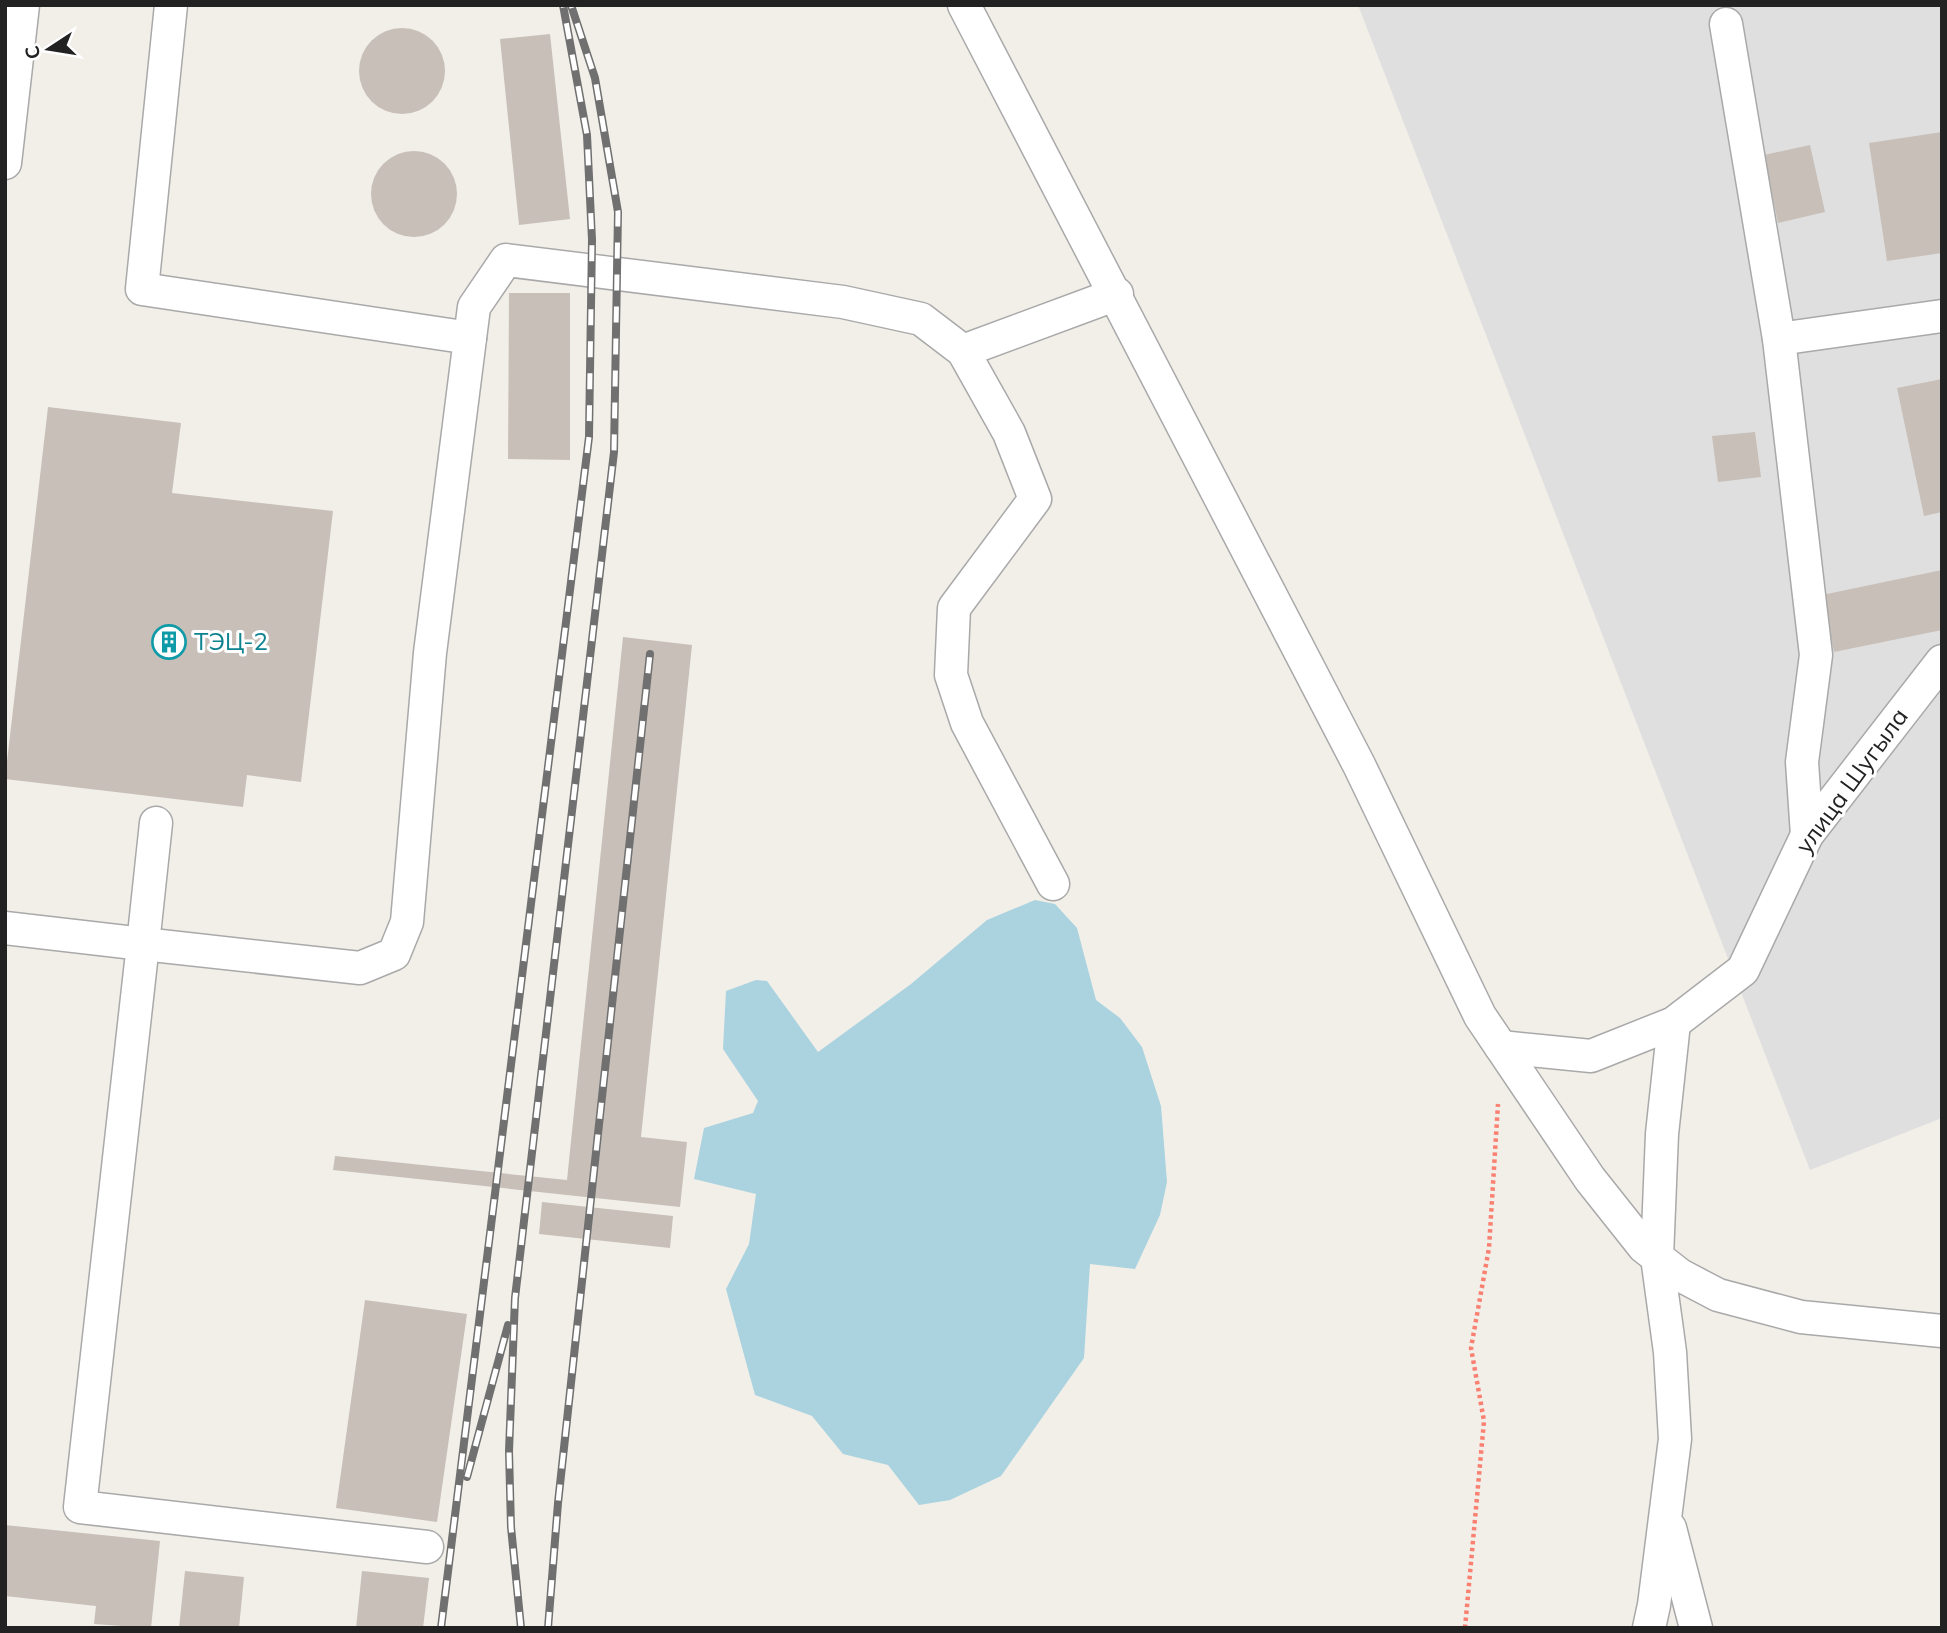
<svg xmlns="http://www.w3.org/2000/svg" width="1947" height="1633" font-family="Mulish,sans-serif">
	<style>
		.residential { fill: #e0dfdf }
		.water { fill: #aad3df }
		.building { fill: #c7bfb8 }
		.lines { fill: none; stroke-linecap: round; stroke-linejoin: round }
		.street-casing { stroke: #a9a9a9; stroke-width: 35 }
		.path { stroke: #fa8072; stroke-width: 4.5; stroke-dasharray: 3.5 3.5; stroke-linecap: butt }
		.street { stroke: #fff; stroke-width: 32 }
		.rail-casing { stroke: #707070; stroke-width: 8 }
		.rail { stroke: #fff; stroke-width: 5; stroke-dasharray: 16; stroke-linecap: butt }
		.labels { text-anchor: middle; stroke-width: 6; stroke-linejoin: round; paint-order: stroke }
		.culture-label { font-size: 24px; fill: #0d838f; stroke: #fff; text-anchor: start }
		.street-label { font-size: 24px; fill: #222; stroke: #fff }
	</style>
	<rect width="100%" height="100%" fill="#f2efe9"/>
	<path class="residential" d="M1358 5H1942V1118L1810 1170Z"/>
	<path class="water" d="M1035 900 1055 904 1077 928 1096 1000 1120 1018 1142 1047 1161 1106 1167 1182 1160 1215 1135 1269 1090 1264 1084 1358 1001 1476 950 1500 919 1505 888 1465 843 1454 812 1416 755 1395 726 1289 749 1244 756 1194 694 1179 704 1128 753 1113 758 1101 723 1049 726 991 756 980 767 981 818 1052 911 984 987 920Z"/>
	<g class="building">
		<circle cx="402" cy="71" r="43"/>
		<path d="M550 34 570 219 519 225 500 39Z"/>
		<path d="M1942 132V253L1887 261 1869 143Z"/>
		<path d="M1810 145 1825 212 1778 223 1764 155Z"/>
		<circle cx="414" cy="194" r="43"/>
		<path d="M509 293H570V460L508 459Z"/>
		<path d="M1942 379V512L1924 516 1897 388Z"/>
		<path d="M48 407 181 423 172 493 333 511 301 782 247 775 243 807 5 779Z"/>
		<path d="M1755 432 1761 477 1718 482 1712 436Z"/>
		<path d="M1942 570V630L1834 652 1822 595Z"/>
		<path d="M623 637 692 645 641 1137 687 1142 680 1207 333 1170 335 1156 567 1180Z"/>
		<path d="M542 1202 673 1216 670 1248 539 1234Z"/>
		<path d="M365 1300 467 1314 437 1522 336 1508Z"/>
		<path d="M5 1525 160 1541 151 1628 94 1624 96 1606 5 1596Z"/>
		<path d="M185 1571 244 1577 239 1628H179Z"/>
		<path d="M362 1571 429 1578 423 1628H356Z"/>
	</g>
	<g class="lines">
		<g class="street-casing">
			<g id="street">
				<path d="M171 5 142 289 470 338"/>
				<path d="M964 5 1359 765 1480 1016 1590 1179 1644 1247 1680 1275 1718 1295 1801 1317 1942 1331"/>
				<path d="M1726 24 1779 339 1816 655 1802 762 1807 835"/>
				<path d="M5 163 23 5"/>
				<path d="M1779 339 1942 316"/>
				<path d="M963 351 1117 294"/>
				<path d="M156 823 143 944 360 968 394 954 407 922 430 653 474 307 506 260 843 302 921 319 963 351 1009 433 1035 499 954 608 951 675 967 723 1053 884"/>
				<path d="M5 928 143 944 80 1507 427 1547"/>
				<path d="M1501 1047 1591 1056 1674 1023 1743 970 1807 835 1942 661"/>
				<path d="M1670 1528 1696 1628"/>
				<path d="M1649 1628 1654 1605 1675 1439 1670 1352 1657 1257 1662 1134 1674 1023"/>
			</g>
		</g>
		<path class="path" d="M1465 1628 1484 1421 1471 1348 1489 1248 1498 1104"/>
		<use href="#street" class="street"/>
		<g class="rail-casing">
			<g id="rail">
				<path d="M467 1477 508 1325"/>
				<path d="M441 1628 589 437 592 240 587 135 563 5"/>
				<path d="M521 1628 511 1527 509 1451 515 1298 614 452 618 212 595 78 571 5"/>
				<path d="M548 1628 558 1503 650 654"/>
			</g>
		</g>
		<use href="#rail" class="rail"/>
	</g>
	<defs>
		<g id="building-ring" transform="scale(1.75)"><circle r="9.5" fill="#fff" stroke="#0f9aa8" stroke-width="1.5"/><path d="M-4-6H4V6H1V3H-1V6H-4ZM-2.5-4.3h1.7v1.8h-1.7ZM.8-4.3h1.7v1.8H.8ZM-2.5-1h1.7V.8h-1.7ZM.8-1h1.7V.8H.8Z" fill="#0f9aa8"/></g>
	</defs>
	<g fill-rule="evenodd">
		<use href="#building-ring" x="169" y="642"/>
	</g>
	<g class="labels">
		<g class="culture-label">
			<text x="194" y="650">ТЭЦ-2</text>
		</g>
		<g class="street-label">
			<text transform="translate(1852 781) rotate(-54)" y="8">улица Шугыла</text>
		</g>
	</g>
	<rect width="1947" height="1633" fill="none" stroke="#222222" stroke-width="14"/>
	<g transform="translate(49 49) rotate(258)" stroke="#ffffff" stroke-width="5" paint-order="stroke">
	<path d="M0-5L12 26L0 18L-12 26Z" fill="#222222"/>
	<text y="-10" font-size="19" font-weight="bold" text-anchor="middle" fill="#222222">С</text>
	</g>
</svg>
